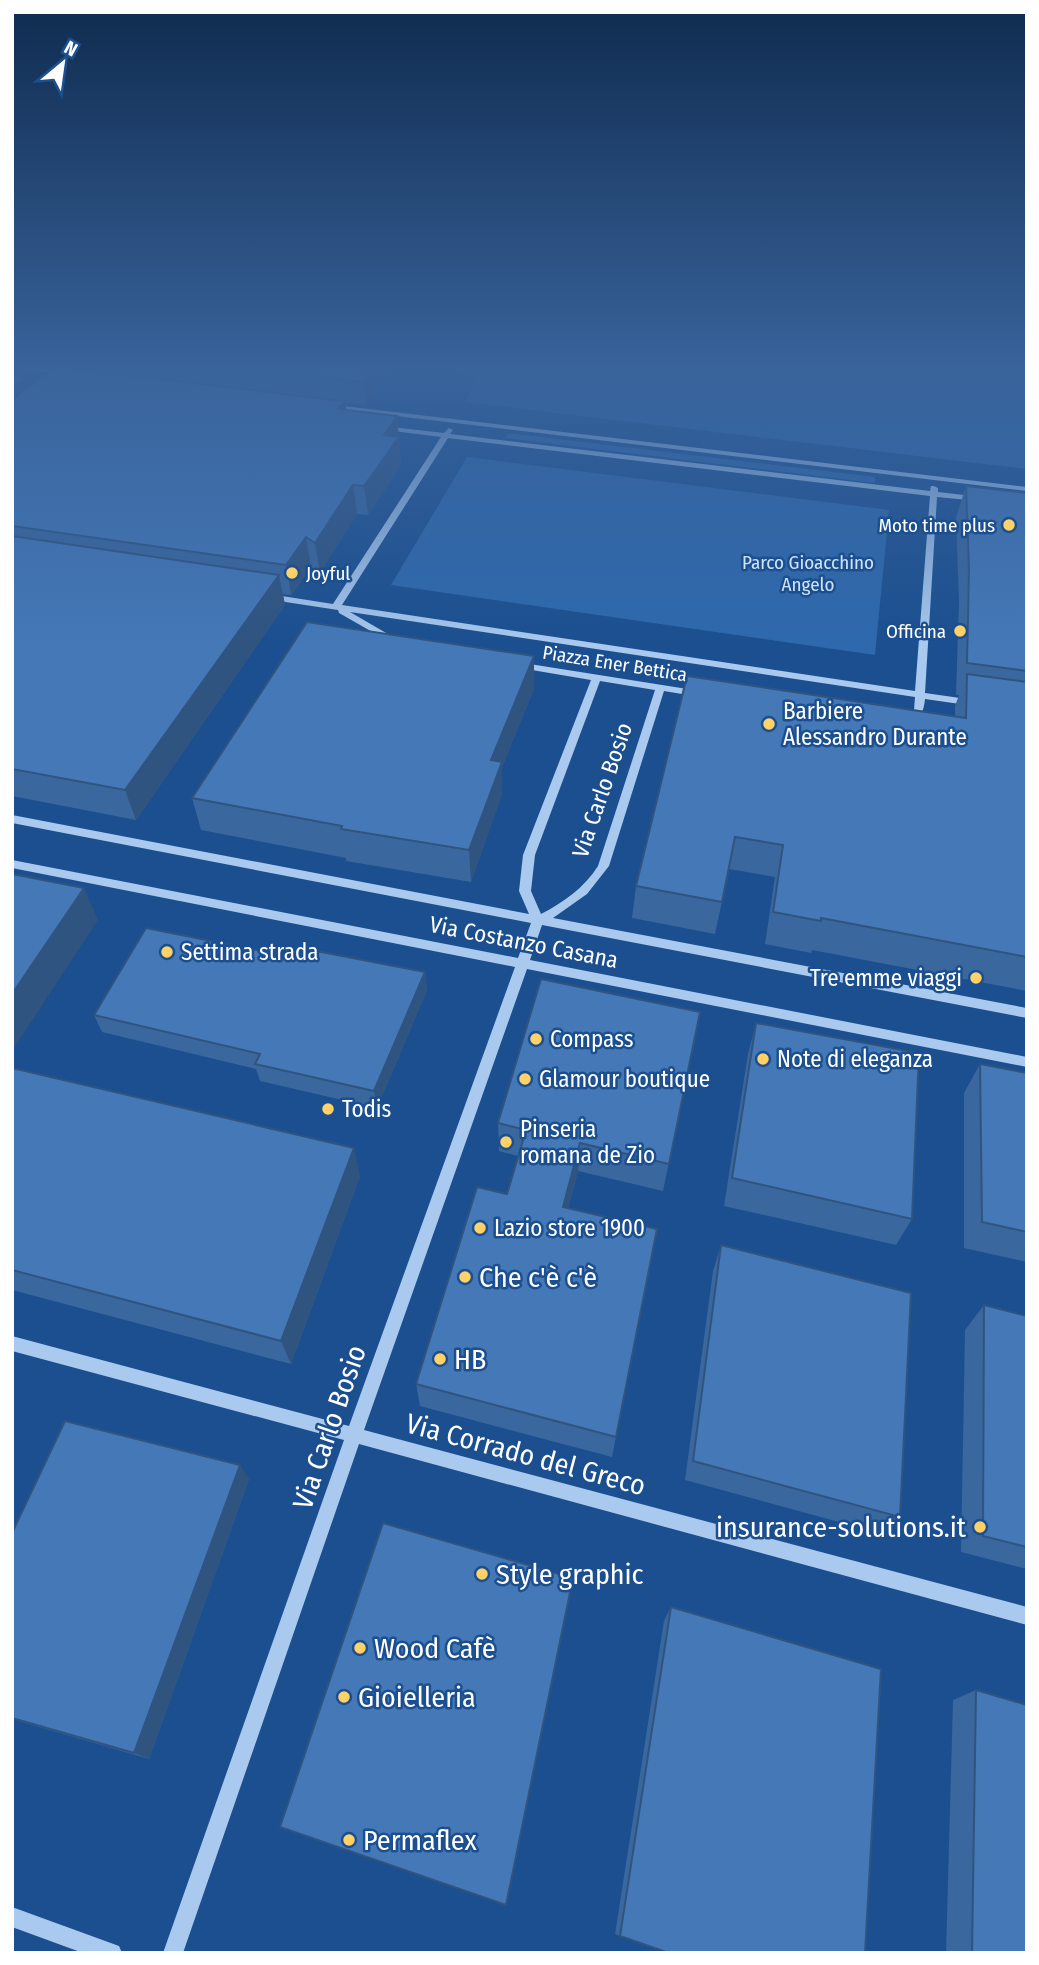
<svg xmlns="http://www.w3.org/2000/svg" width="1039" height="1965" font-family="'Fira Sans Condensed',sans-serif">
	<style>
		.green { fill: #2e69ad }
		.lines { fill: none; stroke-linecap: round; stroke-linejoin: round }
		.minor { fill: #a9c9ee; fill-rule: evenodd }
		.wall { fill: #3a679d }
		.shaded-wall { fill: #305480 }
		.building { fill: #4478b7; stroke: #305480; stroke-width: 2 }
		.poi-dot { fill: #ffd166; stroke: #1b4f8f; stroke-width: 2.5 }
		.labels { text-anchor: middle; stroke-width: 5; stroke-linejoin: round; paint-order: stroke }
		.far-poi-label { font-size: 19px; fill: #fff; stroke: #1b4f8f; text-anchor: end }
		.far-park-label { font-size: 19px; fill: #cfe3fa; stroke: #1b4f8f }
		.far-street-label { font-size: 19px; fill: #fff; stroke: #1b4f8f }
		.poi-label { font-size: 23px; fill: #fff; stroke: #1b4f8f; text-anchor: start }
		.street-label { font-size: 23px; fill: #fff; stroke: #1b4f8f }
		.near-poi-label { font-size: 28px; fill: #fff; stroke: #1b4f8f; text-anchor: start }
		.near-street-label { font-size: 28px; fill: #fff; stroke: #1b4f8f }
	</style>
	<rect width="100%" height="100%" fill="#1b4f8f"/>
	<g class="green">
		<path d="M457 369H1027V469L465 402 475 380Z"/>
		<path d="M508 433 875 477V483L505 438Z"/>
		<path d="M467 457 889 510 875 655 391 585Z"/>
	</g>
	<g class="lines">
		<g class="minor">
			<path d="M24 369H45L67 374 64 376Z"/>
			<path d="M326 404 1027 487V491L329 408 325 406Z"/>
			<path d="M382 426 444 433 449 428 453 430 450 434 930 491 931 486H934L938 488V492L981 497V501H978L937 497 925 693 974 700 979 703 974 706 925 699C924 711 920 720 908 725L903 722 914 710 915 697 350 612 393 637V641L390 642 339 613 338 610 266 599 265 597 269 594 333 604 441 437 385 430 381 428ZM448 438 930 496 915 691 342 605Z"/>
			<path d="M517 662 700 691 705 694 700 697 664 691 609 866 587 894 553 918 1027 1008V1018L542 925 530 960 1027 1057V1067L527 969 364 1430 1027 1607V1625L359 1444 183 1953H163L344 1440 12 1351V1336L349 1426 515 967 12 868V860L518 958 531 923 12 823V815L529 914 519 891 523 855 591 680 514 667 512 665ZM600 681 655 690 598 866C584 888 564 902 541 914L531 891 535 855Z"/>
			<path d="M12 1907 119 1946 122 1953H83L12 1927Z"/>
		</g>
	</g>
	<g class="wall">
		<path d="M81 369H392L366 405 345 402 346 410 397 416 401 465 368 515 357 514 320 572 311 567 291 595 283 594 285 605 136 820 12 796V375L29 387 81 370Z"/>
		<path d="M966 486 1027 493V991L812 950 811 953 765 944 775 877 729 869 715 934 632 918 636 886 955 717V706L959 695H956L959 601 956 517Z"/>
		<path d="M534 689 502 767V794L471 882 346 861V858L201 830 192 798Z"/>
		<path d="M306 960 425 972 427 990 377 1108 260 1081 256 1069 102 1032 94 1015Z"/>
		<path d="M700 1012 663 1191 578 1171 568 1208 657 1229 612 1457 420 1406 416 1384 507 1194 518 1156 499 1151 498 1123Z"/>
		<path d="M756 1023 912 1219 896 1245 724 1206 748 1054Z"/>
		<path d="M980 1064 1027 1073V1262L964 1248V1093Z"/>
		<path d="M12 1068 360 1176 291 1364 12 1290Z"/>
		<path d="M721 1245 900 1517 883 1534 685 1480 713 1271Z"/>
		<path d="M984 1305 1027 1316V1569L961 1552 965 1330Z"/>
		<path d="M249 1479 149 1759 12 1719V1533Z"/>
		<path d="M671 1607 620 1936 615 1934 664 1621Z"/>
		<path d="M976 1690 1027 1953H946L953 1700Z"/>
	</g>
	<g class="shaded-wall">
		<path d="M373 369H392L366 405 363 382Z"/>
		<path d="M26 377 35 404 12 423V388Z"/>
		<path d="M345 401 348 429 338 409Z"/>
		<path d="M397 416 401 465 368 515 364 486 384 435Z"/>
		<path d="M353 485 357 514 320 572 315 543Z"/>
		<path d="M306 537 311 567 291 595 286 565Z"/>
		<path d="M279 575 285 605 136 820 125 790Z"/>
		<path d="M534 656V689L502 767V794L471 882 469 850 491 760Z"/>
		<path d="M84 888 98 920 12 1051V994Z"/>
		<path d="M425 972 427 990 377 1108 374 1091Z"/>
		<path d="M580 1143 578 1171 561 1233 563 1207Z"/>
		<path d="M354 1148 360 1176 291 1364 281 1341Z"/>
		<path d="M240 1465 249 1479 149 1759 134 1753Z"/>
	</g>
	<g class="building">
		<path d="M51 369H71L345 401 338 409 397 416 384 435 399 437 364 486 353 485 315 543 306 537 286 565 12 526V400Z"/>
		<path d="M254 369H373L363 382Z"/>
		<path d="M12 375 26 377 12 388Z"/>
		<path d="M966 486 1027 493V671L967 663 969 569Z"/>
		<path d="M12 536 279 575 125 790 12 769Z"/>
		<path d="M307 622 534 656 491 760 502 762 469 850 341 829 342 826 192 798Z"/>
		<path d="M967 674 1027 682V957L821 918V921L773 912 783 845 735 837 722 902 636 886 687 676 966 718Z"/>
		<path d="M12 874 84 888 12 994Z"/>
		<path d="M146 928 306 960 311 950 425 972 374 1091 255 1064 260 1054 94 1015Z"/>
		<path d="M541 979 700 1012 669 1164 580 1143 563 1207 657 1229 616 1437 416 1384 477 1187 507 1194 526 1130 498 1123Z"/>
		<path d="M756 1023 919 1053 912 1219 732 1178Z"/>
		<path d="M980 1064 1027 1073V1232L982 1222Z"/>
		<path d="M12 1068 354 1148 281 1341 12 1270Z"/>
		<path d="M721 1245 911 1293 900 1517 693 1461Z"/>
		<path d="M984 1305 1027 1316V1547L983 1536Z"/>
		<path d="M65 1421 240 1465 134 1753 12 1718V1533Z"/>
		<path d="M383 1523 573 1578 506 1905 280 1827Z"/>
		<path d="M671 1607 881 1669 865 1953H669L620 1936Z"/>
		<path d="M976 1690 1027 1705V1953H972Z"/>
	</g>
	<linearGradient id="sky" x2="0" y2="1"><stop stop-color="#0f2b4f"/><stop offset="0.57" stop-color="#39639b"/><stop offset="1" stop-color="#39639b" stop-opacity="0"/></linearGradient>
	<rect width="1039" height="645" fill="url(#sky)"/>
	<g class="poi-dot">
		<circle cx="1009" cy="525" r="7"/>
		<circle cx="292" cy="573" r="7"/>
		<circle cx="960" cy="631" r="7"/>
		<circle cx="769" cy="724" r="7"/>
		<circle cx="167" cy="952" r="7"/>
		<circle cx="976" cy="978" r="7"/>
		<circle cx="536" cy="1039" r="7"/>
		<circle cx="763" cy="1059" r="7"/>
		<circle cx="525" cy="1079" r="7"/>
		<circle cx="328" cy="1109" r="7"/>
		<circle cx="506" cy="1142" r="7"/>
		<circle cx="480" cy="1228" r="7"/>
		<circle cx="465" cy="1277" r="7"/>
		<circle cx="440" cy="1359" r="7"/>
		<circle cx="980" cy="1527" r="7"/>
		<circle cx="482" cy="1574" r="7"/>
		<circle cx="360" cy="1648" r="7"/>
		<circle cx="344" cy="1697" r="7"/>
		<circle cx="349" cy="1840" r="7"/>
	</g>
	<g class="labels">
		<g class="far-poi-label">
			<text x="995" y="532">Moto time plus</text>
			<text x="306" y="580" text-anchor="start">Joyful</text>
			<text x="946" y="638">Officina</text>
		</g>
		<g class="far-park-label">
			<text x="808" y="569">Parco Gioacchino<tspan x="808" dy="22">Angelo</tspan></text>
		</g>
		<g class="far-street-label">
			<text transform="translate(615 663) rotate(9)" y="7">Piazza Ener Bettica</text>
		</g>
		<g class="poi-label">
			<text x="783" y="719">Barbiere<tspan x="783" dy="26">Alessandro Durante</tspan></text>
			<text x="181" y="960">Settima strada</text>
			<text x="962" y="986" text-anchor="end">Tre emme viaggi</text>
			<text x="550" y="1047">Compass</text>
			<text x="777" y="1067">Note di eleganza</text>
			<text x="539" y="1087">Glamour boutique</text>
			<text x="342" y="1117">Todis</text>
			<text x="520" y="1137">Pinseria<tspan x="520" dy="26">romana de Zio</tspan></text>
			<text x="494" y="1236">Lazio store 1900</text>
		</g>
		<g class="street-label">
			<text transform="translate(602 790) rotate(-71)" y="8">Via Carlo Bosio</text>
			<text transform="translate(524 942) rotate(11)" y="8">Via Costanzo Casana</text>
		</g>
		<g class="near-poi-label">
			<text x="479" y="1287">Che c'è c'è</text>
			<text x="454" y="1369">HB</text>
			<text x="966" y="1537" text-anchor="end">insurance-solutions.it</text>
			<text x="496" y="1584">Style graphic</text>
			<text x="374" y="1658">Wood Cafè</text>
			<text x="358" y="1707">Gioielleria</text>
			<text x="363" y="1850">Permaflex</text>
		</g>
		<g class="near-street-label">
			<text transform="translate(329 1427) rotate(-71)" y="10">Via Carlo Bosio</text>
			<text transform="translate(526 1454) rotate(15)" y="10">Via Corrado del Greco</text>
		</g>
	</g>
	<rect width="1039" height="1965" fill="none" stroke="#ffffff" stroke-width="28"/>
	<g transform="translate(63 63) rotate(29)" stroke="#1b4f8f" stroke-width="5" paint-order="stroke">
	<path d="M0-5L12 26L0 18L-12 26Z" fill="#ffffff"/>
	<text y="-10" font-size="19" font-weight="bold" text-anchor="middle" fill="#ffffff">N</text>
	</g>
</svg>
